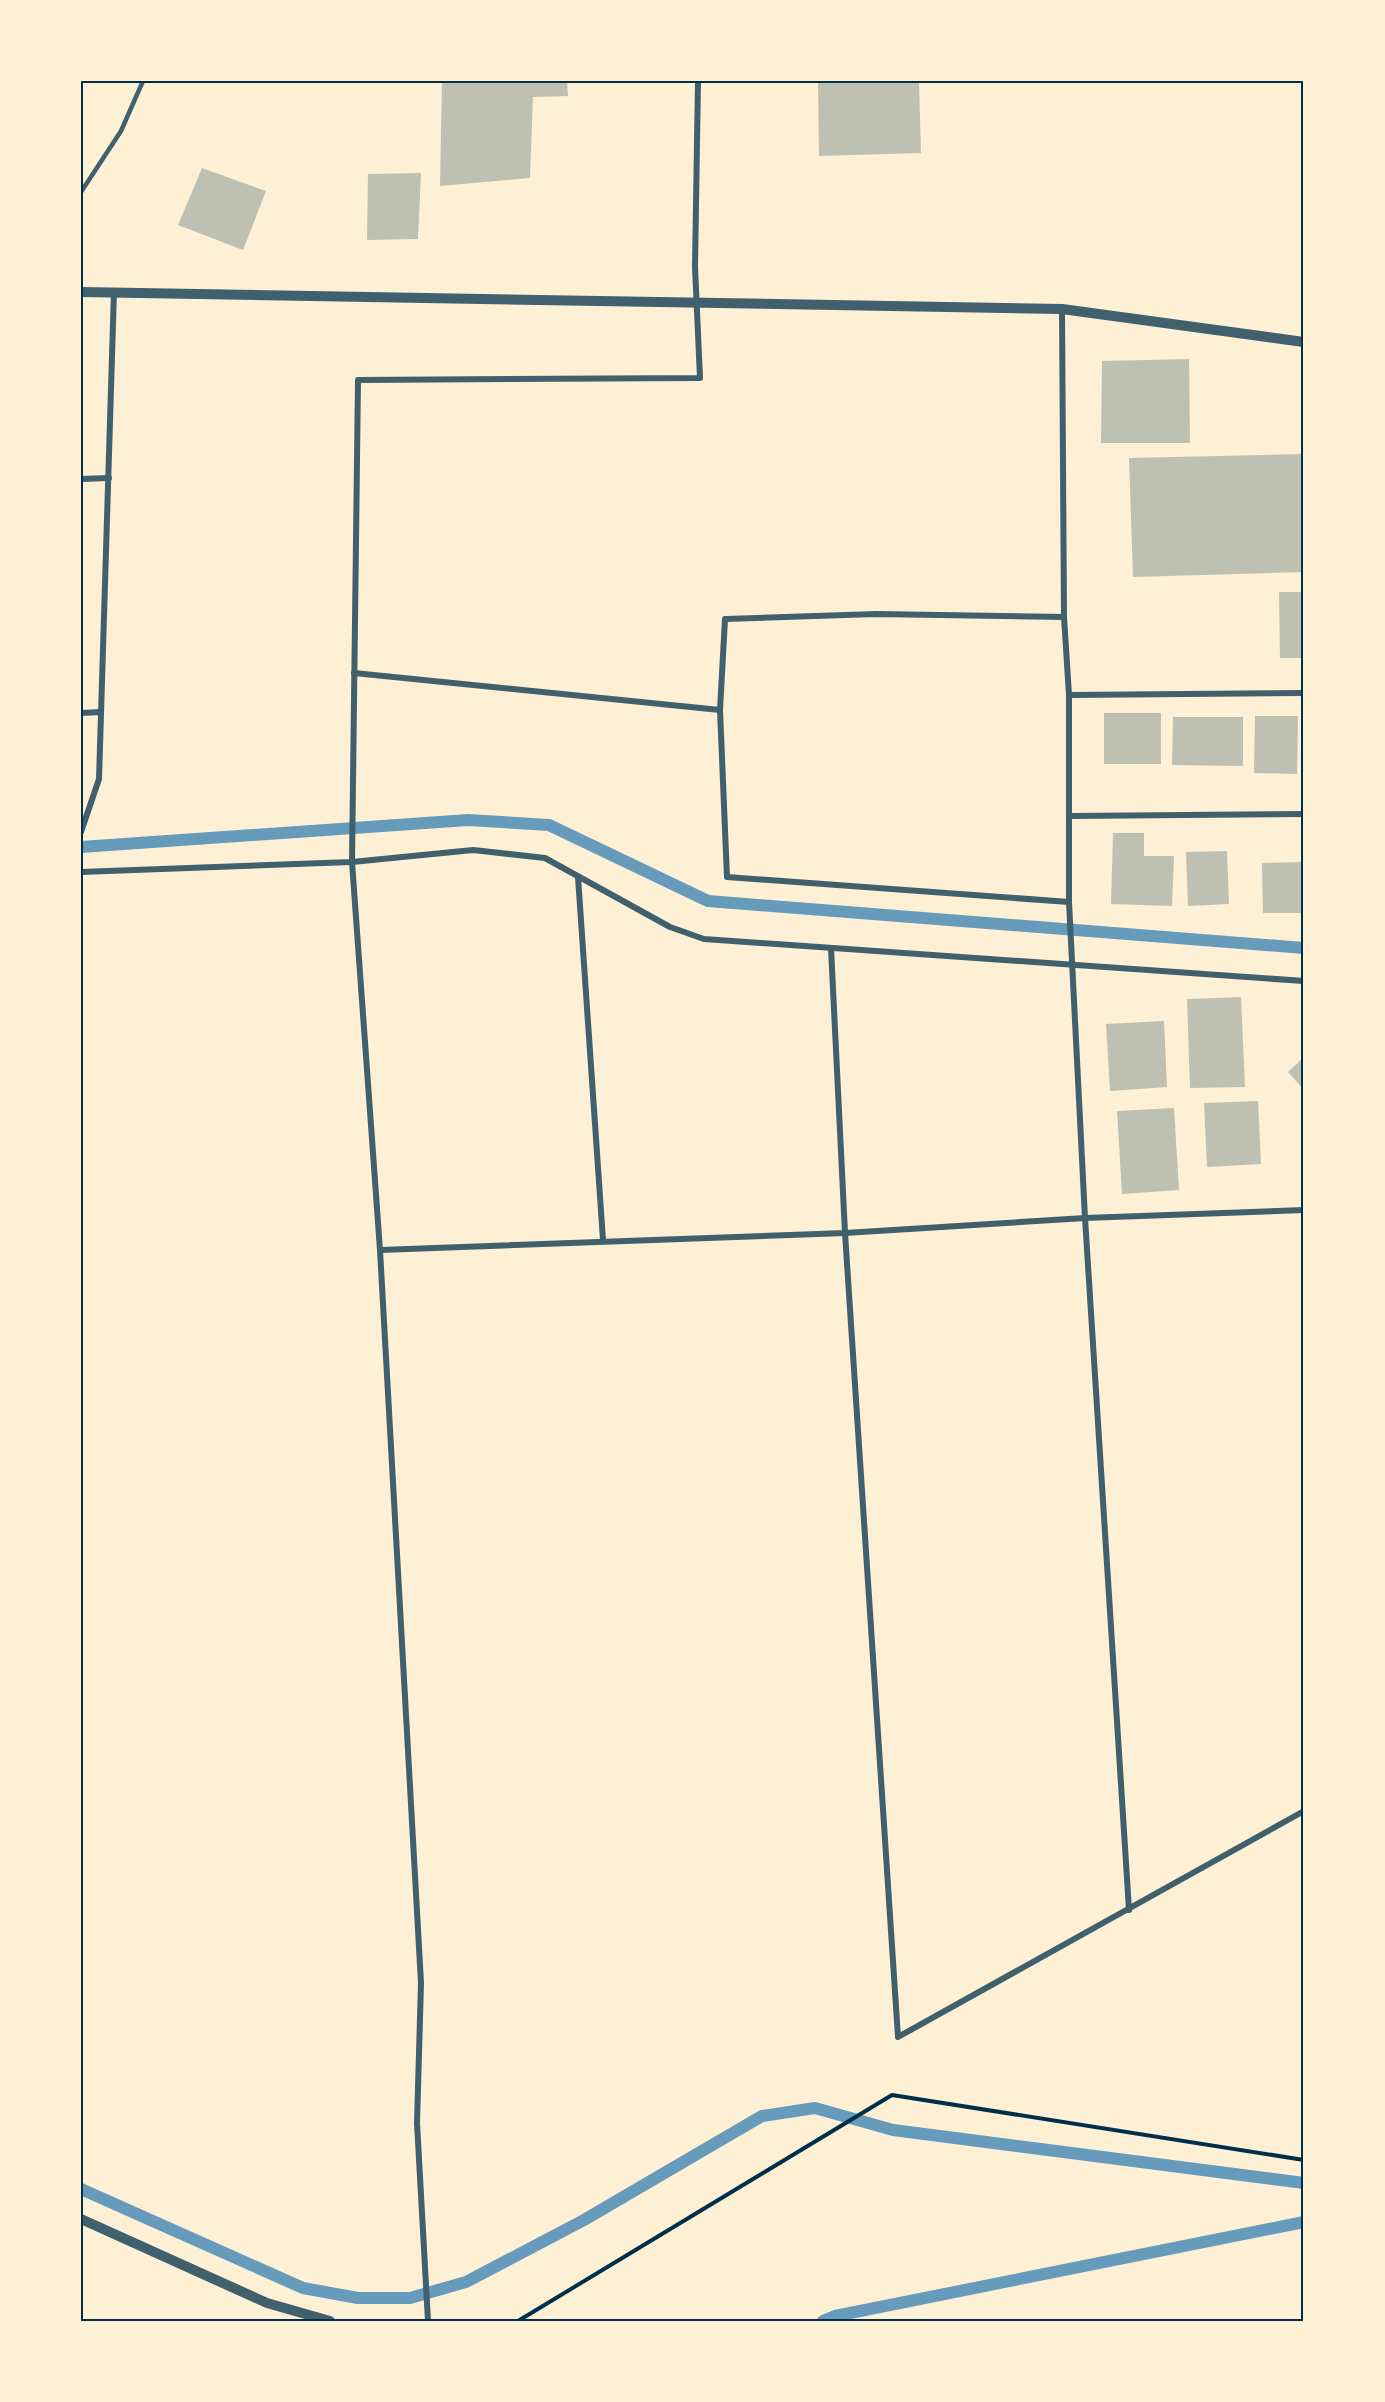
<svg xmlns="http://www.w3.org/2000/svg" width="1385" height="2402" font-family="Rubik,sans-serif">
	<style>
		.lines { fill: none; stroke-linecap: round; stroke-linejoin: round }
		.stream { stroke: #669bbc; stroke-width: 12 }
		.building { fill: #bec0b2 }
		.path { stroke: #003049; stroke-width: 4 }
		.service { stroke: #3f606c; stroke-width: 4.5 }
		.minor { stroke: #3f606c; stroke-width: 6 }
		.tertiary { stroke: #3f606c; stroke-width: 10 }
		.neatline { fill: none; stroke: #003049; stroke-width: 2 }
	</style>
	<rect width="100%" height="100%" fill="#fdf0d5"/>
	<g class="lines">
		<g class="stream">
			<path d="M81 847 468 820 549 825 708 901 1304 948"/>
			<path d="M81 2189 303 2288 358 2298H410L466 2282 584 2220 762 2116 815 2108 893 2130 1304 2183"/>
			<path d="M823 2321 835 2316 1304 2222"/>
		</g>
	</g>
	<g class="building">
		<path d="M442 81H567L568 96 533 97 530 178 440 186Z"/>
		<path d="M818 81H919L921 153 819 156Z"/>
		<path d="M202 168 266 191 243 250 178 225Z"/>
		<path d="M421 173 418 239 367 240 368 174Z"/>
		<path d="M1189 359 1190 443H1101L1102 361Z"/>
		<path d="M1304 454V572L1133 577 1129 458Z"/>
		<path d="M1279 592H1304V658H1280Z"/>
		<rect x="1104" y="713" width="57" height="51"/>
		<path d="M1255 716H1298L1297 774 1254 773Z"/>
		<path d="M1173 717H1243V766L1172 765Z"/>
		<path d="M1113 833H1144V856H1174L1172 906 1111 904Z"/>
		<path d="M1227 851 1229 904 1188 906 1186 852Z"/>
		<path d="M1304 862V913H1263L1262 863Z"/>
		<path d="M1241 997 1245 1087 1190 1088 1187 999Z"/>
		<path d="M1164 1021 1167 1087 1110 1091 1106 1024Z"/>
		<path d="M1304 1057V1090L1288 1072Z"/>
		<path d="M1258 1101 1261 1164 1207 1167 1204 1103Z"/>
		<path d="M1174 1108 1179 1190 1122 1194 1117 1111Z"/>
	</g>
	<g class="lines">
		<path class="path" d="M518 2321 892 2095 1304 2160"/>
		<path class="service" d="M81 192 121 131 143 81"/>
		<g class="minor">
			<path d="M1062 309 1064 617 1069 695V902L1085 1218 1129 1910"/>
			<path d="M81 479 109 478"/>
			<path d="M1064 617 876 614 725 619 720 710 727 877 1069 902"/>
			<path d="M354 673 720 710"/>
			<path d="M1069 695 1304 693"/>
			<path d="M81 713 101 712"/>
			<path d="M1070 816 1304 814"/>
			<path d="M81 832 99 779 114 291"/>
			<path d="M81 872 352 862 473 850 545 858 670 927 704 939 1304 981"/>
			<path d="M578 877 603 1240"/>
			<path d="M831 948 845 1233 898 2037 1304 1811"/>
			<path d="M380 1250 845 1233 1085 1218 1304 1210"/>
			<path d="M428 2321 417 2123 421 1983 380 1250 352 862 358 380 700 378 695 267 698 81"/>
		</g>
		<g class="tertiary">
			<path d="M81 292 1062 309 1304 342"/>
			<path d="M81 2219 267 2303 330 2321"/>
		</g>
	</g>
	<rect width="1385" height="2402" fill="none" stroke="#fdf0d5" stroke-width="165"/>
	<rect x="82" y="82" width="1220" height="2238" class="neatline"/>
</svg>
